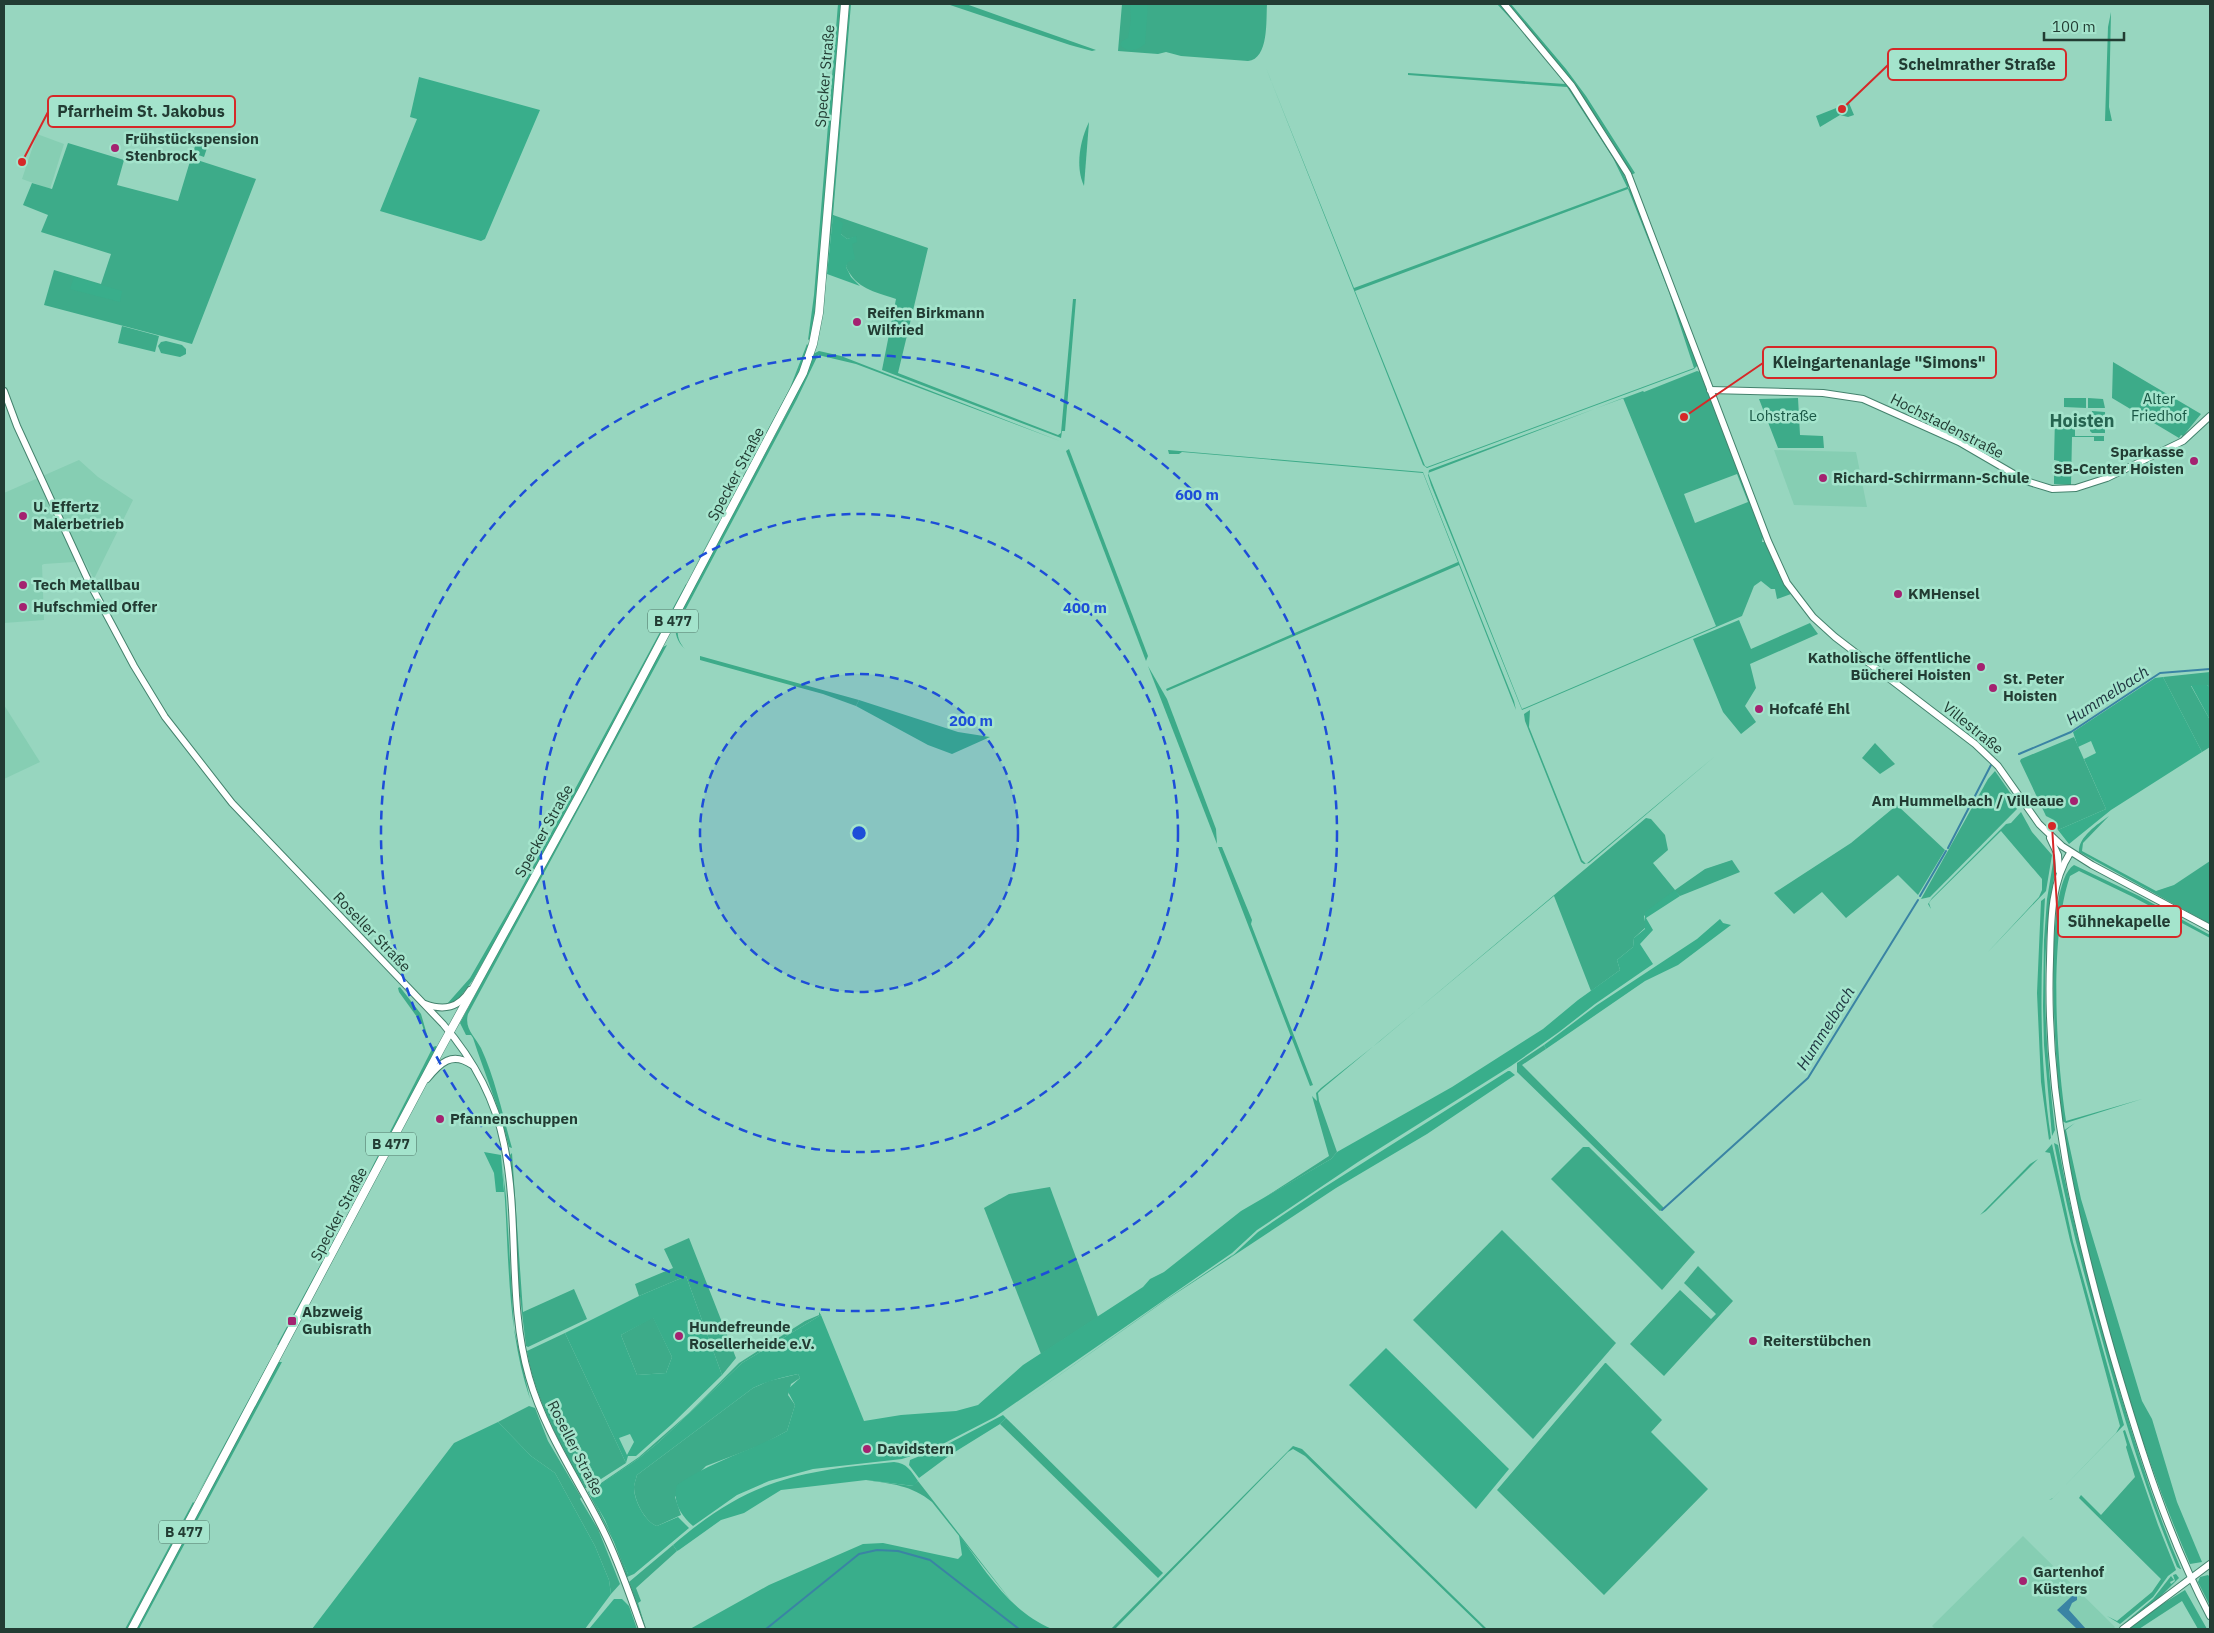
<svg xmlns="http://www.w3.org/2000/svg" width="2214" height="1633" font-family="'IBM Plex Sans',sans-serif">
	<style>
		.built { fill: #86ceb3 }
		.green { fill: #3dab89; fill-rule: evenodd }
		.forest { fill: #39ae8b; fill-rule: evenodd }
		.water { fill: #3a84a4 }
		.lines { fill: none; stroke-linecap: round; stroke-linejoin: round }
		.stream { stroke: #3a84a4; stroke-width: 2 }
		.secondary-casing { stroke: #44826d; stroke-width: 8 }
		.primary-casing { stroke: #44826d; stroke-width: 9 }
		.secondary { stroke: #fff; stroke-width: 6 }
		.primary { stroke: #fff; stroke-width: 8 }
		.ring { fill: none; stroke: #1d4ed8; stroke-width: 2.5; stroke-dasharray: 9 6 }
		.poi-dot { fill: #a42270; stroke: #a4e4cc; stroke-width: 2 }
		.labels { text-anchor: middle; stroke-width: 5; stroke-linejoin: round; paint-order: stroke }
		.shield { fill: #a4e4cc; stroke: #496e61; stroke-width: 1 }
		.shield-label { font-size: 14px; font-weight: bold; fill: #223c33 }
		.street-label { font-size: 15px; fill: #223c33; stroke: #a4e4cc }
		.poi-label { font-size: 15px; font-weight: bold; fill: #223c33; stroke: #a4e4cc; text-anchor: start }
		.park-label { font-size: 15px; fill: #195745; stroke: #a4e4cc }
		.water-label { font-size: 16px; font-style: italic; fill: #203742; stroke: #a4e4cc }
		.quarter-label { font-size: 18px; font-weight: bold; fill: #256450; stroke: #a4e4cc }
		.centre { fill: #1d4ed8; stroke: #a4e4cc; stroke-width: 2.5 }
		.ring-label { font-size: 15px; text-anchor: middle; font-weight: bold; fill: #1d4ed8; stroke: #a4e4cc; stroke-width: 5; stroke-linejoin: round; paint-order: stroke }
		.leader { fill: none; stroke: #d62828; stroke-width: 2 }
		.callout-dot { fill: #d62828; stroke: #a4e4cc; stroke-width: 2 }
		.callout { fill: #a4e4cc; stroke: #d62828; stroke-width: 2 }
		.callout-label { font-size: 16px; text-anchor: middle; font-weight: bold; fill: #223c33 }
	</style>
	<rect width="100%" height="100%" fill="#97d6bf"/>
	<g class="built">
		<path d="M37 134 64 144 50 189 22 179Z"/>
		<path d="M1774 450 1856 452 1867 507 1794 505Z"/>
		<path d="M79 460 98 477 133 500 94 579 84 560 74 562 44 564 42 565 44 620 4 623V493Z"/>
		<path d="M4 705 40 762 4 779Z"/>
		<path d="M2023 1536 2115 1627 2113 1629H1935L1932 1626Z"/>
	</g>
	<g class="green">
		<path d="M838 4H842L817 301 812 338 808 340 814 295Z"/>
		<path d="M847 4H851L833 215 928 248 898 373 1058 435 1061 433 1073 299H1076L1065 431H1062L1061 438 882 370 896 299C873 291 857 289 846 267L851 244 856 237 847 239 841 234 833 216 825 289 823 286Z"/>
		<path d="M947 4H966L1096 50 1092 51 1070 45Z"/>
		<path d="M1122 4H1267C1266 20 1269 59 1248 61L1181 56 1166 52 1158 54 1118 51Z"/>
		<path d="M1497 4H1500L1566 81V84L1569 86 1619 164 1629 186 1628 188 1631 190 1698 365 1694 369 1427 468 1423 465 1266 68 1354 288 1627 187 1613 158 1567 87 1408 75V73L1565 84 1542 53ZM1628 189 1669 292 1694 368 1427 467 1425 466 1355 291Z"/>
		<path d="M1507 4H1511L1566 69 1586 96 1635 173 1631 175C1598 112 1553 58 1507 4Z"/>
		<path d="M2111 12 2109 107 2112 121H2105L2108 27Z"/>
		<path d="M1849 103 1854 115 1848 117 1840 115 1820 127 1816 116Z"/>
		<path d="M1089 122 1084 186C1075 167 1080 140 1089 122Z"/>
		<path d="M198 136 210 139 204 157 193 153Z"/>
		<path d="M68 143 124 160 117 185 178 201 191 158 256 179 192 344 44 305 54 270 101 284 111 254 41 232 48 215 23 205 32 183 52 189Z"/>
		<path d="M122 326 159 336 155 352 118 343Z"/>
		<path d="M166 341 182 345 186 349V354L180 357 161 353 158 346 161 342Z"/>
		<path d="M807 344 809 346 804 365 688 580 790 388Z"/>
		<path d="M819 351 841 356 1060 441 856 364 818 355 797 399 680 620C676 632 677 640 685 649 677 642 675 634 675 623L788 411 813 354Z"/>
		<path d="M2113 362 2201 414 2183 436 2181 435 2179 438 2112 398Z"/>
		<path d="M1697 371 1700 372 1763 537 1762 542H1765L1779 574 1791 594 1777 599 1775 589H1771L1761 581 1754 586 1742 616 1522 710 1431 485 1428 475 1429 470 1643 391 1644 392ZM1623 398 1716 626 1522 709 1428 473ZM1737 474 1748 502 1695 523 1684 494Z"/>
		<path d="M1798 398 1800 435 1823 436 1824 448H1778L1759 399Z"/>
		<path d="M2064 398H2086V408L2064 407Z"/>
		<path d="M2088 398 2103 399 2105 408H2088Z"/>
		<path d="M2092 411 2105 412V433H2092L2090 431Z"/>
		<path d="M2055 417H2071L2070 426 2075 427V436H2104V441H2094V437H2072L2071 485 2054 484V465H2059V461L2054 460Z"/>
		<path d="M1069 449 1148 656 1146 661 1066 451Z"/>
		<path d="M1168 450 1423 472 1514 701 1516 710 1459 565 1167 691 1166 689 1458 562 1423 473 1182 452 1179 454H1169Z"/>
		<path d="M686 584 687 588 519 900 473 980 457 1001 447 1004 470 978 516 898Z"/>
		<path d="M1739 620 1751 649 1810 623 1818 634 1750 664 1756 688 1745 706 1756 722 1741 734 1723 712 1693 639Z"/>
		<path d="M667 645 468 1014C464 1029 475 1036 481 1048 495 1078 503 1116 512 1148L509 1147C500 1109 485 1075 473 1038L471 1035H466L460 1023 661 648Z"/>
		<path d="M700 656 859 700 856 706 823 694 700 660Z"/>
		<path d="M1148 666 1167 699 1216 829 1217 844Z"/>
		<path d="M2210 672V687L2207 685 2191 686 2210 720V747L2202 752 2163 677Z"/>
		<path d="M1530 710 1529 727 1582 860 1586 864 1714 757 1589 863 1584 864 1581 862 1525 721 1524 714Z"/>
		<path d="M2074 737 2106 809 2058 830 2054 820 2046 816 2020 761 2021 759Z"/>
		<path d="M1875 743 1895 764 1880 774 1862 758Z"/>
		<path d="M1995 771 2018 804 2017 809 1930 897 1921 899 1988 779Z"/>
		<path d="M1897 805 1945 850 1918 895 1898 875 1846 918 1822 892 1794 914 1774 893 1851 843Z"/>
		<path d="M2021 812 2032 832 2052 855 2046 891 1987 953 2039 897 2042 890V879L2001 831 1931 900 1929 903 1931 909 1928 904 1932 898 2006 824 2011 823Z"/>
		<path d="M2109 816 2083 843 2082 851 2156 891 2174 885 2210 861V924L2079 852C2078 837 2098 824 2109 816Z"/>
		<path d="M1646 818 1651 819 1665 835 1668 850 1653 863 1675 890 1705 869 1732 860 1740 872 1680 896 1675 891 1644 916 1646 927 1634 938 1633 947 1617 960 1620 970 1591 991 1554 896 1322 1089 1318 1093 1319 1101 1337 1152 1331 1159 1264 1198 1329 1156 1312 1096 1317 1101 1316 1093 1321 1088 1380 1041Z"/>
		<path d="M1218 847H1222L1252 920 1251 924 1313 1085 1310 1086Z"/>
		<path d="M2054 857 2057 863C2038 950 2045 1042 2055 1130L2052 1136 2044 1045 2043 1006 2044 940 2047 899Z"/>
		<path d="M2074 865 2139 896 2210 935V938L2133 897 2079 871 2070 876C2049 938 2056 1055 2066 1121L2142 1099 2066 1123 2062 1121C2057 1081 2040 886 2074 865Z"/>
		<path d="M2045 898C2040 978 2039 1059 2051 1138L2049 1140 2041 1082 2037 993 2041 901Z"/>
		<path d="M400 987 421 1014 428 1038H426L422 1024 399 992 398 988Z"/>
		<path d="M1544 1045 1546 1049 1522 1065 1664 1208 1660 1211 1517 1072V1063Z"/>
		<path d="M436 1046 437 1047 368 1183H364L433 1047Z"/>
		<path d="M2075 1123 2066 1130 2081 1199 2142 1401 2152 1419 2177 1502 2202 1562 2190 1564C2131 1428 2090 1277 2063 1131Z"/>
		<path d="M2054 1143 2058 1145C2073 1227 2096 1308 2119 1389 2137 1449 2156 1511 2181 1569H2180L2177 1567C2149 1500 2128 1431 2108 1361 2088 1289 2068 1217 2054 1143Z"/>
		<path d="M2052 1144 2073 1242 2124 1425 2052 1499 2049 1500 2053 1498 2116 1433 2120 1426 2070 1240 2050 1153 2045 1152Z"/>
		<path d="M1583 1147H1589L1695 1252 1662 1290 1551 1179Z"/>
		<path d="M512 1153 523 1312 574 1289 587 1319 528 1347 526 1346 519 1288 510 1155Z"/>
		<path d="M501 1155 506 1197 514 1328 530 1399C503 1318 511 1238 501 1155Z"/>
		<path d="M2038 1159 1986 1211 1980 1215 2030 1164Z"/>
		<path d="M363 1186 365 1190 282 1344 277 1345Z"/>
		<path d="M1050 1187 1098 1317 1041 1354 984 1208 1009 1194Z"/>
		<path d="M1502 1230 1616 1343 1533 1439 1413 1320Z"/>
		<path d="M689 1238 736 1358 722 1375 686 1276 639 1296 635 1284 673 1268 664 1249Z"/>
		<path d="M1234 1254 1230 1258 1166 1300 1003 1415 1164 1301Z"/>
		<path d="M1698 1266 1733 1301 1664 1376 1630 1344 1680 1290 1711 1319 1716 1314 1684 1283Z"/>
		<path d="M819 1312 821 1315 742 1363 659 1442 638 1459 590 1492 615 1541 628 1574H634L627 1577 614 1542 588 1492 639 1457 689 1413 739 1363 805 1321 819 1315Z"/>
		<path d="M653 1317 672 1357 666 1373 637 1375 621 1335Z"/>
		<path d="M565 1333 626 1463 587 1488H585C561 1445 535 1400 527 1351Z"/>
		<path d="M269 1362V1367L195 1499Z"/>
		<path d="M278 1362H282L139 1629H135Z"/>
		<path d="M1605 1363H1606L1662 1420 1651 1432 1708 1489 1604 1595 1497 1490Z"/>
		<path d="M798 1374 800 1378 791 1384 788 1395 795 1405 787 1431 761 1445 706 1466 675 1497 681 1515 657 1526C645 1522 634 1500 634 1487 634 1484 636 1479 637 1475L753 1388 769 1381Z"/>
		<path d="M529 1406 535 1408 548 1441 581 1497 580 1499 598 1529 620 1584 611 1594 609 1580 595 1546 555 1473 531 1456 498 1422Z"/>
		<path d="M1006 1418 1163 1573 1158 1578 1000 1424Z"/>
		<path d="M2125 1430 2158 1525 2176 1570 2168 1576 2153 1597 2120 1624 2107 1616 2117 1621 2152 1592 2161 1579 2079 1498 2081 1495 2101 1515 2135 1477 2126 1447 2127 1445 2123 1431Z"/>
		<path d="M1293 1446 1302 1449 1487 1629H1484L1305 1456 1293 1449 1288 1452 1115 1629H1111Z"/>
		<path d="M866 1480 913 1486 918 1481 1015 1606 932 1502C911 1485 892 1484 866 1480Z"/>
		<path d="M193 1502 196 1505 130 1629H125Z"/>
		<path d="M673 1545 677 1551 636 1588 641 1601 638 1603 646 1629 629 1582Z"/>
		<path d="M2176 1574 2179 1578 2160 1597 2123 1624 2153 1599 2171 1576 2174 1580 2170 1582 2171 1584 2175 1581 2173 1575Z"/>
		<path d="M2208 1575 2210 1577V1606L2198 1582 2200 1577Z"/>
		<path d="M2185 1590 2207 1629H2198L2182 1601 2139 1629H2127L2148 1613Z"/>
	</g>
	<g class="forest">
		<path d="M1130 4H1148L1145 44C1137 51 1128 53 1120 45L1122 41 1128 38 1131 20Z"/>
		<path d="M419 77 540 110 485 239 481 241 380 211 417 119 410 117Z"/>
		<path d="M833 215 843 223 841 234 847 239 856 236 857 242 852 244 855 259 848 262 846 267 851 277 860 286 827 274Z"/>
		<path d="M74 277 122 291 120 302 70 289Z"/>
		<path d="M2163 677 2202 752 2111 810 2069 844 2058 830 2106 809 2084 759 2096 753 2091 741 2078 747 2073 732 2155 678Z"/>
		<path d="M2191 685H2207L2210 687V720Z"/>
		<path d="M859 700 958 732 990 737 952 754 928 745 856 706Z"/>
		<path d="M1675 890 1680 896 1646 918 1653 930 1640 944 1653 964 1595 1004 1559 1032 1511 1066 1358 1162 1257 1230 1232 1253 995 1417 935 1448 902 1459 813 1469 769 1481 737 1495 693 1526C681 1515 672 1502 677 1485 711 1461 751 1451 787 1431L795 1405 787 1390 800 1378 798 1374C782 1377 768 1381 753 1388L637 1475C636 1479 634 1484 634 1488 634 1500 645 1522 657 1526L678 1517 689 1528 634 1574H628L605 1520 589 1492 638 1459 659 1442 742 1363 821 1315 864 1421 901 1415 956 1411 978 1405 1023 1365 1143 1287 1150 1279 1164 1272 1241 1211 1331 1159 1337 1152 1452 1087 1543 1029 1578 1000 1620 970 1617 960 1633 947 1634 938 1645 929V912Z"/>
		<path d="M1720 919 1723 923 1731 925 1678 965 1645 981 1546 1049 1544 1045 1597 1005 1697 939Z"/>
		<path d="M1508 1071H1510L1515 1075 1427 1134 1336 1188 1230 1258 1258 1232 1320 1190Z"/>
		<path d="M484 1152 501 1155 504 1192H496L494 1173Z"/>
		<path d="M686 1276 722 1375 672 1424 636 1456H628L626 1463 565 1333 639 1296ZM653 1318 672 1357 666 1373 637 1375 621 1335ZM630 1434 634 1442 627 1455 619 1438Z"/>
		<path d="M1386 1348 1509 1469 1476 1509 1349 1385Z"/>
		<path d="M1003 1415 1006 1418 1000 1424 950 1455 919 1478 909 1465 910 1460 942 1447Z"/>
		<path d="M498 1422 531 1456 555 1473 595 1546 609 1580 611 1594 585 1629H312L454 1443Z"/>
		<path d="M894 1462C907 1463 911 1471 918 1481L914 1486 866 1480 781 1490 744 1513 721 1520 679 1550 677 1551 673 1545C748 1480 798 1471 894 1462Z"/>
		<path d="M959 1535C986 1571 1009 1611 1052 1629H690L769 1585 863 1544 883 1543 958 1559 962 1555Z"/>
		<path d="M614 1599H622L629 1606 637 1629H589Z"/>
	</g>
	<path class="water" d="M2062 1581 2077 1595V1600L2072 1603 2069 1610 2086 1629H2077L2057 1610 2071 1597 2058 1585Z"/>
	<g class="lines">
		<g class="stream">
			<path d="M2019 754 2071 732 2160 673 2210 669"/>
			<path d="M1948 848 1991 765"/>
			<path d="M1920 896 1946 851"/>
			<path d="M1662 1210 1808 1078 1918 900"/>
			<path d="M766 1629 859 1554 877 1550 898 1551 930 1560 1019 1629"/>
		</g>
		<g class="secondary-casing">
			<g id="secondary">
				<path d="M1504 4 1572 86 1628 174 1768 541 1787 583 1813 617 1835 637 1975 744 1998 766 2039 824 2062 846 2092 865 2210 928"/>
				<path d="M1710 390 1823 393 1863 399 1959 442 2026 481 2052 489 2076 488 2107 478 2183 441 2210 416"/>
				<path d="M4 391 17 426 87 578 134 666 165 717 232 803 443 1024C473 1059 495 1099 504 1144 520 1222 507 1301 529 1377 545 1433 578 1479 603 1530 619 1562 630 1596 642 1629"/>
				<path d="M2050 838 2058 855 2059 871"/>
				<path d="M2070 853C2050 884 2051 924 2050 960 2045 1098 2076 1228 2114 1359 2140 1447 2167 1535 2210 1616"/>
				<path d="M425 1004C444 1011 459 1008 470 990"/>
				<path d="M427 1079C440 1063 452 1051 472 1065"/>
				<path d="M2123 1629 2210 1564"/>
			</g>
		</g>
		<g class="primary-casing">
			<path id="primary" d="M132 1629 441 1048 582 791 803 373 813 344 819 313 845 4"/>
		</g>
		<use href="#secondary" class="secondary"/>
		<use href="#primary" class="primary"/>
	</g>
	<circle cx="859" cy="833" r="159" fill="#1d4ed8" fill-opacity=".12"/>
	<g class="ring">
		<circle cx="859" cy="833" r="159"/>
		<circle cx="859" cy="833" r="319"/>
		<circle cx="859" cy="833" r="478"/>
	</g>
	<g class="poi-dot">
		<circle cx="115" cy="148" r="5"/>
		<circle cx="857" cy="322" r="5"/>
		<circle cx="2194" cy="461" r="5"/>
		<circle cx="1823" cy="478" r="5"/>
		<circle cx="23" cy="516" r="5"/>
		<circle cx="23" cy="585" r="5"/>
		<circle cx="1898" cy="594" r="5"/>
		<circle cx="23" cy="607" r="5"/>
		<circle cx="1981" cy="667" r="5"/>
		<circle cx="1993" cy="688" r="5"/>
		<circle cx="1759" cy="709" r="5"/>
		<circle cx="2074" cy="801" r="5"/>
		<circle cx="440" cy="1119" r="5"/>
		<rect x="287" y="1316" width="10" height="10" rx="2.5"/>
		<circle cx="679" cy="1336" r="5"/>
		<circle cx="1753" cy="1341" r="5"/>
		<circle cx="867" cy="1449" r="5"/>
		<circle cx="2023" cy="1581" r="5"/>
	</g>
	<g class="labels">
		<g class="shield">
			<rect x="648" y="609.5" width="50" height="23" rx="4"/>
			<rect x="366" y="1132.5" width="50" height="23" rx="4"/>
			<rect x="159" y="1520.5" width="50" height="23" rx="4"/>
		</g>
		<g class="shield-label">
			<text x="673" y="626">B 477</text>
			<text x="391" y="1149">B 477</text>
			<text x="184" y="1537">B 477</text>
		</g>
		<g class="street-label">
			<text transform="translate(825 76) rotate(-85)" y="5">Specker Straße</text>
			<text transform="translate(1947 426) rotate(27)" y="5">Hochstadenstraße</text>
			<text transform="translate(736 474) rotate(-62)" y="5">Specker Straße</text>
			<text transform="translate(1973 728) rotate(39)" y="5">Villestraße</text>
			<text transform="translate(544 831) rotate(-61)" y="5">Specker Straße</text>
			<text transform="translate(372 932) rotate(46)" y="5">Roseller Straße</text>
			<text transform="translate(339 1214) rotate(-62)" y="5">Specker Straße</text>
			<text transform="translate(575 1448) rotate(63)" y="5">Roseller Straße</text>
		</g>
		<g class="poi-label">
			<text x="125" y="144">Frühstückspension<tspan x="125" dy="17">Stenbrock</tspan></text>
			<text x="867" y="318">Reifen Birkmann<tspan x="867" dy="17">Wilfried</tspan></text>
			<text x="2184" y="457" text-anchor="end">Sparkasse<tspan x="2184" dy="17">SB-Center Hoisten</tspan></text>
			<text x="1833" y="483">Richard-Schirrmann-Schule</text>
			<text x="33" y="512">U. Effertz<tspan x="33" dy="17">Malerbetrieb</tspan></text>
			<text x="33" y="590">Tech Metallbau</text>
			<text x="1908" y="599">KMHensel</text>
			<text x="33" y="612">Hufschmied Offer</text>
			<text x="1971" y="663" text-anchor="end">Katholische öffentliche<tspan x="1971" dy="17">Bücherei Hoisten</tspan></text>
			<text x="2003" y="684">St. Peter<tspan x="2003" dy="17">Hoisten</tspan></text>
			<text x="1769" y="714">Hofcafé Ehl</text>
			<text x="2064" y="806" text-anchor="end">Am Hummelbach / Villeaue</text>
			<text x="450" y="1124">Pfannenschuppen</text>
			<text x="302" y="1317">Abzweig<tspan x="302" dy="17">Gubisrath</tspan></text>
			<text x="689" y="1332">Hundefreunde<tspan x="689" dy="17">Rosellerheide e.V.</tspan></text>
			<text x="1763" y="1346">Reiterstübchen</text>
			<text x="877" y="1454">Davidstern</text>
			<text x="2033" y="1577">Gartenhof<tspan x="2033" dy="17">Küsters</tspan></text>
		</g>
		<g class="park-label">
			<text x="2159" y="404">Alter<tspan x="2159" dy="17">Friedhof</tspan></text>
			<text x="1783" y="421">Lohstraße</text>
		</g>
		<g class="water-label">
			<text transform="translate(2107 695) rotate(-33)" y="6">Hummelbach</text>
			<text transform="translate(1825 1028) rotate(-58)" y="6">Hummelbach</text>
		</g>
		<g class="quarter-label">
			<text x="2082" y="427">Hoisten</text>
		</g>
	</g>
	<circle cx="859" cy="833" r="8" class="centre"/>
	<g class="ring-label">
		<text x="1197" y="500">600 m</text>
		<text x="1085" y="613">400 m</text>
		<text x="971" y="726">200 m</text>
	</g>
	<path class="leader" d="M1842 109L1888 65M22 162L48 112M1684 417L1763 363M2052 826L2058 922"/>
	<g class="callout-dot">
		<circle cx="1842" cy="109" r="5"/>
		<circle cx="22" cy="162" r="5"/>
		<circle cx="1684" cy="417" r="5"/>
		<circle cx="2052" cy="826" r="5"/>
	</g>
	<g class="callout">
		<rect x="1888" y="49" width="178" height="31" rx="5"/>
		<rect x="48" y="96" width="187" height="31" rx="5"/>
		<rect x="1763" y="347" width="233" height="31" rx="5"/>
		<rect x="2058" y="906" width="123" height="31" rx="5"/>
	</g>
	<g class="callout-label">
		<text x="1977" y="70">Schelmrather Straße</text>
		<text x="141" y="117">Pfarrheim St. Jakobus</text>
		<text x="1879" y="368">Kleingartenanlage "Simons"</text>
		<text x="2119" y="927">Sühnekapelle</text>
	</g>
	<rect width="2214" height="1633" fill="none" stroke="#223c33" stroke-width="10"/>
	<path d="M2044 32v8h80v-8" fill="none" stroke="#223c33" stroke-width="2.5"/>
	<text x="2052" y="32" font-size="15" fill="#223c33" stroke="#a4e4cc" stroke-width="4" paint-order="stroke">100 m</text>
</svg>
